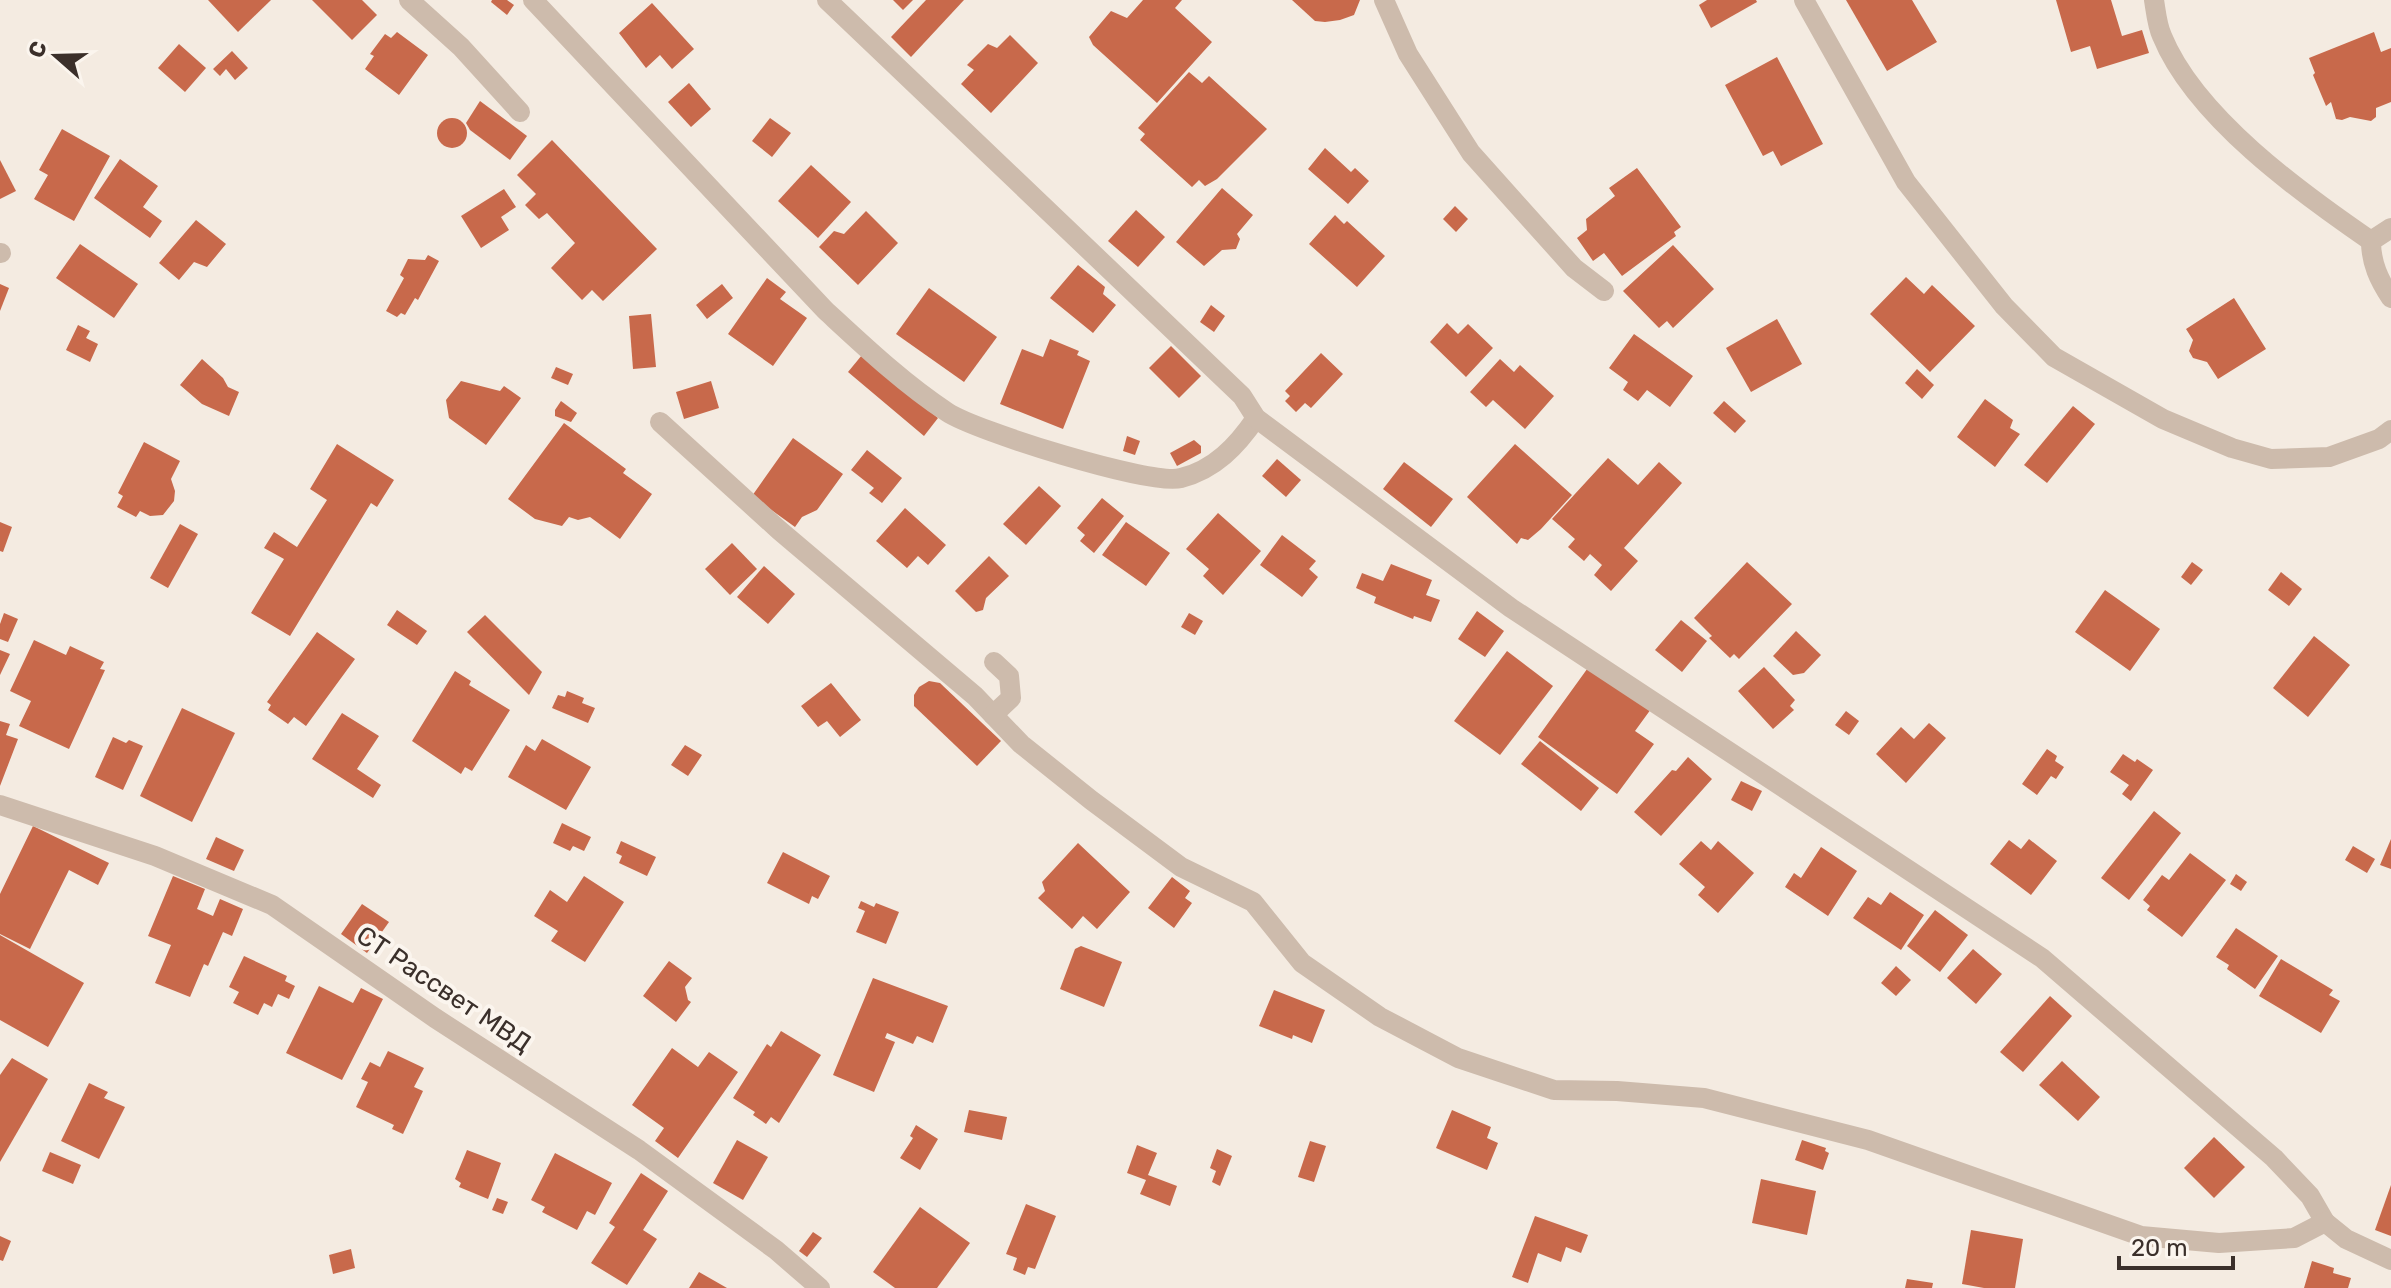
<svg xmlns="http://www.w3.org/2000/svg" width="2391" height="1288" font-family="Rubik,sans-serif">
	<style>
		.building { fill: #c8694b }
		.lines { fill: none; stroke-linecap: round; stroke-linejoin: round }
		.minor { stroke: #cdbbac; stroke-width: 20 }
		.labels { text-anchor: middle; stroke-width: 8; stroke-linejoin: round; paint-order: stroke }
		.street-label { font-size: 26px; fill: #3b302b; stroke: #fbf5ee }
	</style>
	<rect width="100%" height="100%" fill="#f4ebe1"/>
	<g class="building">
		<path d="M208 0H271L238 32Z"/>
		<path d="M312 0H362L377 15 352 40Z"/>
		<path d="M492 0H507L514 5 507 15 491 2Z"/>
		<path d="M893 0H913L903 10Z"/>
		<path d="M926 0H964L911 57 891 37Z"/>
		<path d="M1143 0H1182L1175 8 1212 42 1157 103 1093 45 1089 37 1111 11 1127 18Z"/>
		<path d="M1292 0H1360L1354 15 1340 20 1325 22 1315 21Z"/>
		<path d="M1707 0H1756L1757 2 1711 28 1699 5Z"/>
		<path d="M1846 0H1912L1937 42 1887 71Z"/>
		<path d="M2056 0H2111L2122 36 2142 30 2149 53 2097 69 2090 46 2071 52Z"/>
		<path d="M652 3 694 49 672 69 660 55 646 68 619 33Z"/>
		<path d="M397 32 428 55 399 95 365 69 374 56 370 54 385 34 391 38Z"/>
		<path d="M2374 32 2381 52 2391 48V102L2376 108V117L2371 121 2350 117 2342 120 2336 119 2331 102 2326 106 2313 75 2315 73 2309 58Z"/>
		<path d="M1010 35 1038 63 991 113 961 84 974 70 967 65 988 44 997 48Z"/>
		<path d="M179 44 206 68 185 92 158 68Z"/>
		<path d="M232 51 248 68 235 80 226 69 220 76 213 69Z"/>
		<path d="M1777 57 1823 144 1781 166 1773 151 1763 156 1725 85Z"/>
		<path d="M1189 72 1202 83 1209 76 1267 129 1217 179 1205 186 1199 180 1192 187 1140 140 1145 134 1138 128Z"/>
		<path d="M689 83 711 109 691 127 668 102Z"/>
		<path d="M480 101 527 136 510 160 470 130 466 123Z"/>
		<path d="M770 118 791 133 772 157 752 141Z"/>
		<circle cx="452" cy="133" r="15"/>
		<path d="M62 129 110 156 74 221 34 199 48 175 39 170Z"/>
		<path d="M552 140 657 249 603 301 592 290 582 300 551 268 575 243 547 213 539 219 525 205 536 194 517 175Z"/>
		<path d="M1325 148 1351 172 1355 168 1369 181 1348 204 1308 169Z"/>
		<path d="M120 159 158 186 143 207 162 221 150 238 94 198Z"/>
		<path d="M0 160 16 191 0 199Z"/>
		<path d="M811 165 851 202 818 238 778 201Z"/>
		<path d="M1637 168 1681 227 1674 232 1676 236 1622 276 1604 253 1593 261 1577 238 1587 230 1586 219 1615 196 1609 188Z"/>
		<path d="M1222 188 1253 215 1237 234 1240 239 1236 249 1222 250 1204 266 1176 242Z"/>
		<path d="M504 189 516 207 501 217 509 230 481 248 461 216Z"/>
		<path d="M1455 206 1468 219 1456 232 1443 219Z"/>
		<path d="M1136 210 1165 237 1138 267 1108 241Z"/>
		<path d="M866 211 898 243 858 285 819 247 834 231 844 234Z"/>
		<path d="M1335 215 1344 224 1347 221 1385 256 1357 287 1309 244Z"/>
		<path d="M196 220 226 244 207 267 194 262 179 280 159 263Z"/>
		<path d="M80 244 138 284 114 318 56 278Z"/>
		<path d="M1673 245 1714 289 1673 328 1667 321 1659 328 1623 291Z"/>
		<path d="M428 255 439 261 418 300 415 298 405 315 401 313 397 317 386 311 404 278 400 275 408 259 425 260Z"/>
		<path d="M1078 265 1105 287 1103 294 1116 305 1093 333 1050 298Z"/>
		<path d="M1906 277 1924 294 1932 285 1975 326 1930 372 1870 314Z"/>
		<path d="M767 278 786 292 780 299 807 318 773 366 728 334Z"/>
		<path d="M0 284 9 288 0 311Z"/>
		<path d="M722 284 733 298 707 319 696 305Z"/>
		<path d="M929 288 997 337 964 382 896 334Z"/>
		<path d="M2234 298 2266 349 2218 379 2207 362 2193 358 2189 351 2193 340 2186 329Z"/>
		<path d="M1211 305 1225 316 1214 332 1200 322Z"/>
		<path d="M651 314 656 367 633 369 629 316Z"/>
		<path d="M1777 319 1802 364 1751 392 1726 348Z"/>
		<path d="M1447 323 1458 334 1468 324 1493 348 1466 377 1430 342Z"/>
		<path d="M78 325 90 331 86 338 98 344 90 362 66 350Z"/>
		<path d="M1634 334 1693 376 1670 407 1647 390 1638 401 1623 390 1628 382 1609 368Z"/>
		<path d="M1050 339 1079 351 1077 355 1090 361 1063 429 1000 404 1022 349 1043 357Z"/>
		<path d="M1171 346 1201 376 1179 398 1149 368Z"/>
		<path d="M1321 353 1343 374 1311 408 1305 403 1296 412 1285 401 1290 396 1285 391Z"/>
		<path d="M862 355 938 418 924 436 848 372Z"/>
		<path d="M202 359 223 378 228 387 239 392 229 416 202 404 180 385Z"/>
		<path d="M1500 359 1514 372 1520 365 1554 396 1525 429 1493 400 1486 407 1470 392Z"/>
		<path d="M556 367 573 374 568 385 551 378Z"/>
		<path d="M1917 369 1934 385 1922 399 1905 383Z"/>
		<path d="M461 381 500 391 504 386 521 398 486 445 449 418 446 400Z"/>
		<path d="M711 381 719 408 684 419 676 392Z"/>
		<path d="M1985 399 2013 420 2010 428 2020 434 1995 467 1957 437Z"/>
		<path d="M561 401 577 413 571 422 555 416V410Z"/>
		<path d="M1724 401 1746 421 1735 433 1713 413Z"/>
		<path d="M2073 406 2095 424 2047 483 2024 465Z"/>
		<path d="M564 423 626 469 623 473 652 494 620 539 590 517 578 520 569 517 562 526 535 519 508 499Z"/>
		<path d="M1127 436 1140 441 1135 455 1123 451Z"/>
		<path d="M793 438 843 474 817 510 802 517 795 527 752 496Z"/>
		<path d="M1194 440 1201 446V453L1177 466 1170 453Z"/>
		<path d="M144 442 180 461 171 479 175 491 174 501 163 515 150 516 140 511 136 517 117 507 123 496 118 493Z"/>
		<path d="M337 444 394 480 377 507 371 503 290 636 251 613 284 559 264 548 274 532 297 547 327 500 310 489Z"/>
		<path d="M1515 444 1572 495 1541 529 1528 540 1521 538 1517 544 1467 497Z"/>
		<path d="M867 450 902 478 882 503 869 493 874 488 851 470Z"/>
		<path d="M1608 458 1638 485 1659 462 1682 483 1624 548 1638 561 1611 591 1594 575 1602 565 1590 554 1584 561 1568 547 1575 539 1552 519Z"/>
		<path d="M1277 459 1301 480 1286 497 1262 476Z"/>
		<path d="M1404 462 1453 499 1431 527 1383 489Z"/>
		<path d="M1039 486 1061 506 1026 545 1003 524Z"/>
		<path d="M1102 498 1124 516 1094 553 1080 541 1085 535 1077 528Z"/>
		<path d="M905 508 946 545 928 565 918 556 907 568 876 541Z"/>
		<path d="M1218 513 1261 551 1223 595 1203 576 1209 569 1186 549Z"/>
		<path d="M0 522 12 527 3 552 0 551Z"/>
		<path d="M1126 522 1170 553 1146 586 1102 555Z"/>
		<path d="M180 524 198 534 168 588 150 578Z"/>
		<path d="M1282 535 1316 561 1309 569 1318 577 1302 597 1260 565Z"/>
		<path d="M732 543 757 569 730 595 705 569Z"/>
		<path d="M989 556 1009 576 986 598 983 610 976 612 955 591Z"/>
		<path d="M1747 562 1792 604 1739 659 1734 654 1730 658 1709 638 1712 636 1694 618Z"/>
		<path d="M2192 562 2203 570 2191 585 2181 577Z"/>
		<path d="M1391 564 1432 580 1426 595 1440 600 1431 622 1414 616 1413 619 1374 603 1376 597 1356 588 1362 573 1383 581Z"/>
		<path d="M764 566 795 594 768 624 737 597Z"/>
		<path d="M2281 572 2302 589 2289 606 2268 590Z"/>
		<path d="M2105 590 2160 629 2130 671 2075 632Z"/>
		<path d="M397 610 427 631 417 645 387 625Z"/>
		<path d="M1477 611 1504 631 1485 657 1458 639Z"/>
		<path d="M4 613 18 619 8 642 0 639V624Z"/>
		<path d="M1189 613 1203 621 1195 635 1181 627Z"/>
		<path d="M485 615 542 672 529 695 467 632Z"/>
		<path d="M1681 620 1707 641 1682 672 1655 650Z"/>
		<path d="M1796 631 1821 655 1804 673 1793 675 1773 656Z"/>
		<path d="M317 632 355 659 306 726 294 717 288 724 268 710 271 705 267 702Z"/>
		<path d="M2314 636 2350 665 2308 717 2273 688Z"/>
		<path d="M34 640 66 655 70 646 104 662 100 669 105 670 69 749 19 726 31 701 10 691Z"/>
		<path d="M0 650 10 654 0 675Z"/>
		<path d="M1507 651 1553 686 1500 755 1454 721Z"/>
		<path d="M1590 665 1651 709 1635 731 1654 744 1617 794 1538 737Z"/>
		<path d="M1764 667 1795 700 1790 706 1794 710 1773 729 1738 691Z"/>
		<path d="M455 671 471 681 469 685 510 710 472 771 465 767 461 774 412 741Z"/>
		<path d="M929 681 940 683 1001 741 977 766 914 706V695L919 687Z"/>
		<path d="M831 683 861 720 840 737 827 721 818 727 801 706Z"/>
		<path d="M567 691 584 698 582 703 595 708 588 723 552 708 558 695 565 697Z"/>
		<path d="M182 708 235 733 192 822 140 796Z"/>
		<path d="M1846 711 1859 721 1849 735 1835 725Z"/>
		<path d="M342 713 379 736 357 769 381 785 373 798 312 759Z"/>
		<path d="M0 721 10 724 6 735 18 739 0 786Z"/>
		<path d="M1929 723 1946 738 1906 783 1876 754 1901 727 1914 739Z"/>
		<path d="M113 737 126 743 129 740 143 746 123 790 95 777Z"/>
		<path d="M542 739 591 767 566 810 508 777 526 745 535 751Z"/>
		<path d="M1540 741 1599 788 1581 811 1521 764Z"/>
		<path d="M685 745 702 755 688 776 671 765Z"/>
		<path d="M2047 749 2057 756 2055 761 2064 767 2056 779 2051 776 2037 795 2022 784Z"/>
		<path d="M2123 754 2135 762 2137 759 2153 770 2131 801 2122 794 2129 785 2110 772Z"/>
		<path d="M1688 757 1712 779 1661 836 1634 812 1672 770 1676 771Z"/>
		<path d="M1741 781 1762 791 1752 811 1731 800Z"/>
		<path d="M2154 811 2181 833 2129 900 2101 878Z"/>
		<path d="M562 823 591 837 584 851 573 846 570 851 553 843Z"/>
		<path d="M33 826 109 863 98 885 69 870 30 949 0 934V894Z"/>
		<path d="M216 837 244 850 234 871 206 859Z"/>
		<path d="M2029 839 2057 861 2031 895 1990 864 2009 840 2021 849Z"/>
		<path d="M2391 839V869L2380 865Z"/>
		<path d="M621 841 656 857 647 876 619 863 622 856 616 853Z"/>
		<path d="M1701 841 1711 850 1718 841 1754 873 1718 913 1698 895 1705 887 1679 864Z"/>
		<path d="M1078 843 1130 892 1097 929 1083 916 1072 929 1038 898 1045 891 1042 882Z"/>
		<path d="M2353 846 2375 859 2367 873 2345 860Z"/>
		<path d="M1821 847 1857 871 1828 916 1785 887 1794 873 1801 878Z"/>
		<path d="M783 852 830 876 818 899 812 896 809 904 767 883Z"/>
		<path d="M2190 853 2226 880 2182 937 2147 910 2150 906 2143 900 2162 875 2169 880Z"/>
		<path d="M2236 874 2247 882 2241 891 2230 884Z"/>
		<path d="M173 876 205 889 197 909 213 916 220 899 243 909 232 936 223 932 208 966 204 964 190 997 155 983 171 945 148 936Z"/>
		<path d="M584 876 624 902 585 962 551 941 558 931 534 916 550 890 567 902Z"/>
		<path d="M1172 877 1190 891 1185 898 1192 903 1174 928 1148 908Z"/>
		<path d="M1890 892 1924 915 1901 950 1853 918 1868 897 1881 905Z"/>
		<path d="M861 901 874 907 876 903 899 912 886 944 856 932 865 911 858 908Z"/>
		<path d="M362 904 389 922 367 953 341 934Z"/>
		<path d="M1935 910 1968 935 1940 972 1907 946Z"/>
		<path d="M2236 928 2278 956 2255 989 2227 969 2229 965 2216 957Z"/>
		<path d="M0 935 84 983 48 1047 0 1020Z"/>
		<path d="M1081 946 1122 962 1104 1007 1060 989 1075 949Z"/>
		<path d="M1973 949 2002 974 1976 1004 1947 978Z"/>
		<path d="M244 956 287 976 285 981 295 986 289 999 278 994 272 1007 264 1003 258 1015 233 1003 239 992 229 987Z"/>
		<path d="M2281 959 2333 990 2329 995 2340 1001 2321 1033 2259 996Z"/>
		<path d="M669 961 692 978 685 987 688 1000 691 1002 676 1022 643 996Z"/>
		<path d="M1896 966 1911 980 1896 996 1881 983Z"/>
		<path d="M873 978 948 1006 933 1043 917 1036 913 1044 887 1033 885 1038 895 1042 874 1092 833 1075Z"/>
		<path d="M319 986 353 1003 361 988 383 999 342 1080 286 1053Z"/>
		<path d="M1274 990 1325 1010 1312 1043 1293 1035 1292 1039 1259 1026Z"/>
		<path d="M2050 996 2072 1016 2023 1072 2000 1052Z"/>
		<path d="M781 1031 821 1055 779 1123 771 1117 766 1124 753 1115 755 1112 733 1098 767 1044 771 1047Z"/>
		<path d="M672 1048 698 1067 709 1052 738 1072 678 1158 655 1141 664 1128 632 1105Z"/>
		<path d="M388 1051 424 1068 414 1087 423 1091 403 1134 392 1129 394 1125 356 1107 368 1082 361 1079 370 1062 380 1067Z"/>
		<path d="M12 1058 48 1079 0 1162V1075Z"/>
		<path d="M2062 1061 2100 1097 2078 1121 2039 1085Z"/>
		<path d="M89 1083 108 1092 104 1098 125 1107 99 1159 61 1141Z"/>
		<path d="M969 1110 1007 1117 1002 1140 964 1132Z"/>
		<path d="M1452 1110 1491 1127 1487 1138 1498 1143 1487 1170 1436 1148Z"/>
		<path d="M916 1125 938 1139 920 1170 900 1158 913 1138 910 1136Z"/>
		<path d="M2214 1137 2245 1167 2214 1198 2184 1168Z"/>
		<path d="M737 1140 768 1157 743 1200 713 1183Z"/>
		<path d="M1802 1140 1826 1148 1825 1151 1829 1153 1823 1170 1795 1160Z"/>
		<path d="M1310 1141 1326 1146 1314 1182 1298 1177Z"/>
		<path d="M1137 1145 1157 1153 1148 1175 1177 1186 1170 1206 1140 1194 1146 1180 1127 1173Z"/>
		<path d="M1217 1149 1232 1156 1220 1186 1212 1182 1216 1171 1210 1168Z"/>
		<path d="M467 1150 501 1163 488 1199 459 1187 461 1183 455 1179Z"/>
		<path d="M50 1152 81 1165 73 1184 42 1171Z"/>
		<path d="M555 1153 612 1183 595 1215 587 1211 577 1230 542 1212 545 1207 531 1200Z"/>
		<path d="M641 1173 668 1191 643 1230 657 1239 627 1285 591 1263 615 1227 609 1223Z"/>
		<path d="M1761 1179 1816 1191 1807 1235 1752 1223Z"/>
		<path d="M2391 1185V1236L2375 1230Z"/>
		<path d="M497 1198 508 1202 503 1214 492 1210Z"/>
		<path d="M1026 1204 1056 1216 1035 1269 1028 1267 1025 1275 1013 1270 1017 1258 1006 1254Z"/>
		<path d="M920 1207 970 1243 937 1288H895L873 1272Z"/>
		<path d="M1535 1216 1588 1235 1581 1253 1566 1247 1561 1262 1538 1253 1528 1283 1512 1277Z"/>
		<path d="M1971 1230 2023 1239 2015 1288H1984L1962 1284Z"/>
		<path d="M813 1232 822 1238 807 1257 799 1251Z"/>
		<path d="M0 1236 11 1241 3 1261 0 1260Z"/>
		<path d="M351 1249 355 1268 333 1274 329 1255Z"/>
		<path d="M2312 1261 2334 1268 2333 1273 2351 1278 2348 1288H2304Z"/>
		<path d="M699 1272 727 1288H689Z"/>
		<path d="M1907 1279 1933 1283 1932 1288H1905Z"/>
	</g>
	<g class="lines">
		<g class="minor">
			<path d="M409 0 461 47 520 112"/>
			<path d="M533 0 825 310C863 345 903 383 947 412 975 431 1151 486 1181 478 1214 470 1237 446 1256 418"/>
			<path d="M827 0 1242 396 1256 418 1511 608 2042 958 2274 1158 2310 1196 2325 1222"/>
			<path d="M1384 0 1408 54 1471 153 1574 268 1604 291"/>
			<path d="M1804 0 1906 182 2004 306 2054 357 2163 419 2232 448 2271 459 2329 457 2379 439 2391 430"/>
			<path d="M2154 0C2156 12 2157 25 2162 36 2195 117 2301 193 2371 241"/>
			<path d="M2391 228 2371 241C2371 263 2379 280 2391 298"/>
			<path d="M0 253H1"/>
			<path d="M660 422 779 530 975 696 1021 744 1091 800 1181 867 1253 902 1302 963 1380 1017 1458 1058 1554 1090 1617 1091 1704 1098 1868 1140 2141 1236 2219 1243 2294 1238 2325 1222 2346 1239 2391 1260"/>
			<path d="M993 715 1011 698 1009 676 994 662"/>
			<path d="M0 805 155 856 272 905 435 1018 639 1150 776 1250 820 1288"/>
		</g>
	</g>
	<g class="labels">
		<g class="street-label">
			<text transform="translate(444 989) rotate(34)" y="9">СТ Рассвет МВД</text>
		</g>
	</g>
	<g transform="translate(56 56) rotate(290)" stroke="#fbf5ee" stroke-width="6" paint-order="stroke">
	<path d="M0-6L14 30L0 20L-14 30Z" fill="#3b302b"/>
	<text y="-12" font-size="22" font-weight="bold" text-anchor="middle" fill="#3b302b">С</text>
	</g>
	<path d="M2119 1256v12h114v-12" fill="none" stroke="#3b302b" stroke-width="4"/>
	<text x="2131" y="1256" font-size="24" fill="#3b302b" stroke="#fbf5ee" stroke-width="6" paint-order="stroke">20 m</text>
</svg>
